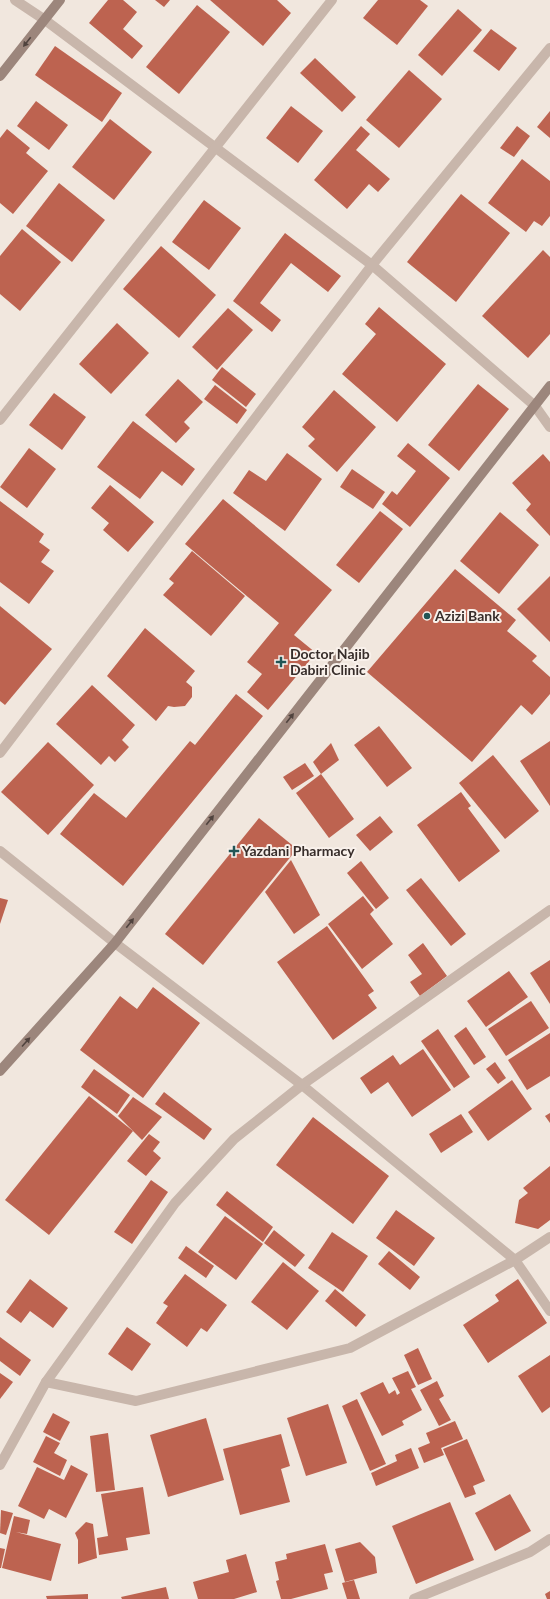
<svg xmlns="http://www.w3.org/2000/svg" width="550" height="1599" font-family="Lato,sans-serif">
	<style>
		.building { fill: #bd6350 }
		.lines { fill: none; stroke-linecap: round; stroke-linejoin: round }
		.minor { stroke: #c8b6ab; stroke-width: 10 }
		.secondary { stroke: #9c867c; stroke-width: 10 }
		.oneway { fill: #50433e }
		.poi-dot { fill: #255; stroke: #f9f1eb; stroke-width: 1.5 }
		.labels { text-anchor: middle; stroke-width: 4; stroke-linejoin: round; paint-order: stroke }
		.poi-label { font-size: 14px; font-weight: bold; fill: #372d2a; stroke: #f9f1eb; text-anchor: start }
	</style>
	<rect width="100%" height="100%" fill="#f1e7de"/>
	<g class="building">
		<path d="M108 0H123L137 12 123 29 143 46 132 59 89 23Z"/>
		<path d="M155 0H170L164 7Z"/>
		<path d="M210 0H277L291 13 263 46Z"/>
		<path d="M378 0H420L428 6 397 45 363 18Z"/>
		<path d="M197 5 230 32 179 94 146 67Z"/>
		<path d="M458 9 482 30 442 76 418 55Z"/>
		<path d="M491 29 517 48 499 71 473 51Z"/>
		<path d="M55 46 122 93 102 122 35 75Z"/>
		<path d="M315 58 356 97 342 112 300 73Z"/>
		<path d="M409 70 442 99 399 148 366 120Z"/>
		<path d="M36 101 68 125 49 150 17 126Z"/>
		<path d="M291 106 323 131 298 163 266 138Z"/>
		<path d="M550 111V138L537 127Z"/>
		<path d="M110 119 152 152 114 200 72 167Z"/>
		<path d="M361 126 370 134 356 150 390 179 378 192 369 184 347 209 314 180Z"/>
		<path d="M517 126 530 136 514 157 500 148Z"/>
		<path d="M7 129 30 148 26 153 48 171 13 214 0 203V138Z"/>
		<path d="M522 159 550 181V216L542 226 534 221 526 232 488 203Z"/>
		<path d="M59 183 105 220 72 262 26 226Z"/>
		<path d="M461 194 510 233 456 302 407 262Z"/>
		<path d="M204 200 241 228 209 270 172 242Z"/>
		<path d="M22 229 61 262 20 311 0 294V256Z"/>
		<path d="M285 233 341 276 328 292 291 263 260 303 281 320 272 332 233 301Z"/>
		<path d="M161 246 216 295 179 338 123 289Z"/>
		<path d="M543 250 550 257V334L528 358 482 316Z"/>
		<path d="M379 307 446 364 397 422 342 374 376 334 365 324Z"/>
		<path d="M228 308 253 330 217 370 192 347Z"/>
		<path d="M117 323 149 353 111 394 79 364Z"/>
		<path d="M222 367 256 394 246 407 212 380Z"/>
		<path d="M178 379 203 402 184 422 190 428 176 443 145 415Z"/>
		<path d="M478 384 509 409 459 471 428 445Z"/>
		<path d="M215 385 247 410 237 424 204 399Z"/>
		<path d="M334 390 376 427 337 472 308 446 315 439 302 427Z"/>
		<path d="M54 393 86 417 62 450 29 425Z"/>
		<path d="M133 421 195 469 182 486 162 471 140 499 97 467Z"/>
		<path d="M408 443 450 478 410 527 382 504 392 491 397 495 416 471 397 456Z"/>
		<path d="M29 448 56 469 27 508 0 487Z"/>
		<path d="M287 453 322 479 285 531 233 493 249 470 266 481Z"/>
		<path d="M543 454 550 462V536L526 510 531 504 512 483Z"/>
		<path d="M352 469 385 492 373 509 340 487Z"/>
		<path d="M110 485 154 522 128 552 103 530 109 523 91 508Z"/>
		<path d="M223 499 332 590 294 635 316 653 268 710 247 692 262 674 247 662 279 623 185 544Z"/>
		<path d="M0 501 44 534 39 542 50 550 41 562 54 571 29 604 0 582Z"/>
		<path d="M380 511 403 529 359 583 336 565Z"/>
		<path d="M500 512 539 545 499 594 460 561Z"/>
		<path d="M192 551 245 596 211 636 163 595 174 583 169 579Z"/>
		<path d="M455 569 516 620 507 631 537 656 532 661 550 677V694L532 715 521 705 472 762 367 672Z"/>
		<path d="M550 576V642L517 609Z"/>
		<path d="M0 606 52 649 5 705 0 701Z"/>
		<path d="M145 628 195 671 186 682 192 687V697L185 706 174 707 168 706 156 721 107 676Z"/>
		<path d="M92 685 135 725 122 740 129 747 115 762 109 756 101 765 56 724Z"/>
		<path d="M236 694 263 716 123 886 60 834 94 793 126 818 190 741 195 745Z"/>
		<path d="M379 726 412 768 387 787 354 745Z"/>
		<path d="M550 741V806L520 761Z"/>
		<path d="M48 742 94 785 48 835 1 792Z"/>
		<path d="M331 743 339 760 321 774 313 762Z"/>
		<path d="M493 755 539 811 505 839 459 783Z"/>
		<path d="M305 763 314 776 292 790 283 777Z"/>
		<path d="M321 774 354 819 329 838 296 793Z"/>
		<path d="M461 792 471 806 468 808 500 851 459 882 417 825Z"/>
		<path d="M380 816 393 832 370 851 356 835Z"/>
		<path d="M259 818 297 849 203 965 165 934Z"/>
		<path d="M291 860 320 915 294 934 265 892Z"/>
		<path d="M361 861 389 898 376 909 347 873Z"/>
		<path d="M421 878 466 934 451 946 406 890Z"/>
		<path d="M363 896 374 910 370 914 393 944 362 969 328 924Z"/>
		<path d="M0 898 8 900 0 924Z"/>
		<path d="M327 926 374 991 368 995 377 1008 333 1040 277 962Z"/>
		<path d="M423 943 447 976 420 996 410 982 422 974 408 955Z"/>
		<path d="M550 960V1004L530 973Z"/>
		<path d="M509 971 528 997 486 1027 467 1001Z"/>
		<path d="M153 987 200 1023 143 1098 80 1050 120 996 137 1009Z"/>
		<path d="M531 1001 549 1028 506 1056 488 1029Z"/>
		<path d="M466 1027 486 1057 474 1065 454 1036Z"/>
		<path d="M438 1029 470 1077 454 1088 421 1041Z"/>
		<path d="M550 1033V1076L527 1090 508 1060Z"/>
		<path d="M423 1049 451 1090 412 1117 388 1082 371 1094 360 1078 393 1055 400 1065Z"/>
		<path d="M495 1062 506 1078 498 1084 486 1069Z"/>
		<path d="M94 1069 130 1095 117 1114 81 1087Z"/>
		<path d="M512 1080 532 1109 488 1141 468 1112Z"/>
		<path d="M164 1092 212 1129 204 1140 155 1104Z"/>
		<path d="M89 1096 133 1131 49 1235 5 1200Z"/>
		<path d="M133 1097 162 1117 142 1140 118 1116Z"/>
		<path d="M550 1113V1123L545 1116Z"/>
		<path d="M461 1114 473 1132 441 1153 429 1134Z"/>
		<path d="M313 1117 389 1176 353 1224 276 1165Z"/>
		<path d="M149 1134 160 1142 153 1151 161 1158 146 1176 127 1161Z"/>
		<path d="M550 1166V1220L538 1229 515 1223 519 1200 528 1193 523 1188Z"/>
		<path d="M151 1180 168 1192 132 1244 114 1232Z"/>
		<path d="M227 1191 273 1227 263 1242 216 1205Z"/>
		<path d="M396 1210 435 1238 414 1266 376 1238Z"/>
		<path d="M225 1216 263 1244 236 1280 198 1252Z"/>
		<path d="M274 1230 305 1255 295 1267 264 1243Z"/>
		<path d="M332 1232 368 1256 343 1292 308 1268Z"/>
		<path d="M186 1246 214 1266 206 1278 178 1258Z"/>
		<path d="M389 1251 420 1277 410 1290 378 1264Z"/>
		<path d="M283 1262 319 1291 287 1330 251 1302Z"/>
		<path d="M185 1274 227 1305 207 1332 201 1328 187 1347 156 1323 168 1306 163 1303Z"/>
		<path d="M30 1279 68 1308 53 1328 30 1311 21 1323 6 1312Z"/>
		<path d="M518 1279 547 1323 488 1363 463 1325 499 1301 495 1295Z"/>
		<path d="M335 1289 366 1315 356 1327 325 1301Z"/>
		<path d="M127 1327 151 1344 132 1371 108 1354Z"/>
		<path d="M0 1337 31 1360 20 1376 0 1361Z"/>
		<path d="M418 1348 432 1379 418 1385 404 1355Z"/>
		<path d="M550 1355V1407L542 1413 518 1376Z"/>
		<path d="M408 1371 416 1387 411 1389 422 1410 402 1421 404 1425 382 1436 360 1393 383 1382 389 1394 395 1390 397 1395 400 1393 392 1378Z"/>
		<path d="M0 1373 13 1382 0 1399Z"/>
		<path d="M437 1381 444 1396 439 1399 451 1420 439 1426 420 1390Z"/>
		<path d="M357 1399 386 1464 370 1471 342 1406Z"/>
		<path d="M328 1404 347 1463 306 1476 287 1418Z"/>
		<path d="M53 1413 70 1422 60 1441 43 1432Z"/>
		<path d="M206 1418 224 1480 168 1497 150 1435Z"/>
		<path d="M455 1421 463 1439 441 1448 444 1455 424 1463 418 1448 430 1443 426 1433Z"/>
		<path d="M108 1433 115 1490 96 1492 90 1436Z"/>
		<path d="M281 1434 290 1466 281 1469 290 1502 240 1515 223 1449Z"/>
		<path d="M46 1436 60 1443 54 1453 67 1460 60 1476 33 1462Z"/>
		<path d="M467 1439 485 1481 473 1486 476 1494 465 1498 443 1449Z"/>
		<path d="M411 1448 419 1468 376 1486 371 1473 397 1461 395 1455Z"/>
		<path d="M71 1465 88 1474 66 1518 49 1509 44 1519 18 1506 37 1467 64 1480Z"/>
		<path d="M143 1487 150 1534 126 1538 128 1550 99 1555 97 1538 108 1536 101 1494Z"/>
		<path d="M510 1494 531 1531 495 1551 475 1513Z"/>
		<path d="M450 1502 474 1560 416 1584 392 1526Z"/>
		<path d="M1 1510 13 1513 6 1535 0 1533Z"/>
		<path d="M14 1516 30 1520 27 1534 16 1532 61 1544 51 1581 2 1568Z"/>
		<path d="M86 1522 93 1524 97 1558 78 1564V1540L75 1533Z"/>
		<path d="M360 1542 375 1557 377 1573 345 1582 335 1549Z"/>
		<path d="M325 1544 333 1572 324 1574 328 1589 291 1599H281L276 1581 279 1580 275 1562 287 1559 286 1554Z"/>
		<path d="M0 1548 5 1549 1 1568H0Z"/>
		<path d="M246 1554 257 1592 234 1599H198L193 1582 229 1572 226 1560Z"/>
		<path d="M354 1580 360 1599H347L342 1583Z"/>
		<path d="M166 1587 169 1599H122L121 1597Z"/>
		<path d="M550 1591V1599H547L545 1594Z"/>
		<path d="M88 1594V1599H47L46 1596Z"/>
	</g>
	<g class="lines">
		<g class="minor">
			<path d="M15 0 45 20 372 265 535 406 550 427"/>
			<path d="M0 420 332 0"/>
			<path d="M0 753 372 265 550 48"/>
			<path d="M0 851 115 943 302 1085 515 1260 550 1311"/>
			<path d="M46 1382 136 1401 350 1348 515 1260 550 1237"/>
			<path d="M0 1465 46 1382 175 1203 234 1139 302 1085 550 910"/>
			<path d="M414 1599 530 1552 550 1539"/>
		</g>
		<g class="secondary">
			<path d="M0 76 60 0"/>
			<path d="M0 1071 115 943 550 386"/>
		</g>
	</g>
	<defs><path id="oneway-solid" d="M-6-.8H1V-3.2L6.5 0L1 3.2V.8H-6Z"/></defs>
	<g class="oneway">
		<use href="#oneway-solid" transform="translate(27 42) rotate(128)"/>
		<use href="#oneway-solid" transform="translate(290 718) rotate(-52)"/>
		<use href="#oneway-solid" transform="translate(210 820) rotate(-52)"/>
		<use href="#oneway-solid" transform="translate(130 923) rotate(-52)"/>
		<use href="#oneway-solid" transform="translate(26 1042) rotate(-48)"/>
	</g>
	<g class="poi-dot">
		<circle cx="427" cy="616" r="4"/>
		<path d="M279 656h4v4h4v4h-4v4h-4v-4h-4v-4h4z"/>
		<path d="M232 845h4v4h4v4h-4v4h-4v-4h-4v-4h4z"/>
	</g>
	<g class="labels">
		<g class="poi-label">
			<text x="435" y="621">Azizi Bank</text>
			<text x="290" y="659">Doctor Najib<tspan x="290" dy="16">Dabiri Clinic</tspan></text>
			<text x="242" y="856">Yazdani Pharmacy</text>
		</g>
	</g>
</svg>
